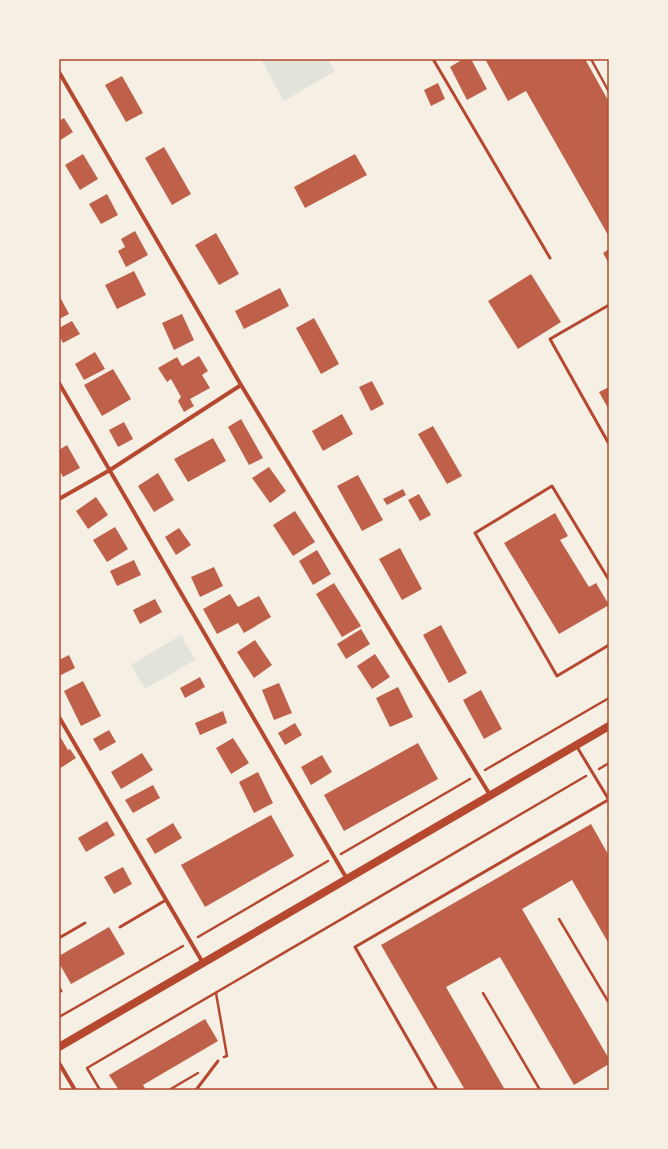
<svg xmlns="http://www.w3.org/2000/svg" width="668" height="1149" font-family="'Roboto Condensed',sans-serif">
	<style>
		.green { fill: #e2e4dc }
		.building { fill: #bf614a }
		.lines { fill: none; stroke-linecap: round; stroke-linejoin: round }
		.path { stroke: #b5482f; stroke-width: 2.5 }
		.service { stroke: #b5482f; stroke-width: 3 }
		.minor { stroke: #b5482f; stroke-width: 4 }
		.secondary { stroke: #b5482f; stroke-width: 8 }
		.neatline { fill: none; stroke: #b5482f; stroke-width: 1.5 }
	</style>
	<rect width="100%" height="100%" fill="#f6efe4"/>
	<g class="green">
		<path d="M261 59H328L335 71 284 101Z"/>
		<path d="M181 635 195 660 145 689 131 665Z"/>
	</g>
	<g class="building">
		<path d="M463 59H471L487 89 467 100 450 67Z"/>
		<path d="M485 59H585L609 102V234L608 235 526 91 508 101Z"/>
		<path d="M122 76 143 113 126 122 105 85Z"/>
		<path d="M438 83 445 99 431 106 424 90Z"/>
		<path d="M64 118 73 132 59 141V121Z"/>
		<path d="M164 147 191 194 172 205 145 158Z"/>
		<path d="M83 154 98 179 80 190 65 165Z"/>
		<path d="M355 154 367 175 305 208 294 187Z"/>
		<path d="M107 194 118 215 101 224 89 204Z"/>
		<path d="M135 231 148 255 126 267 118 251 125 247 121 239Z"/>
		<path d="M216 233 239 274 219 285 195 245Z"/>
		<path d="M609 249V264L603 253Z"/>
		<path d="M134 271 146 295 117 309 105 285Z"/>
		<path d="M531 274 561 322 518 349 488 301Z"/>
		<path d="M280 288 289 306 244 329 235 311Z"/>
		<path d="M59 295 69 314 59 319Z"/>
		<path d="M182 314 194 340 174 350 162 323Z"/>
		<path d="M314 318 339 364 321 374 296 328Z"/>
		<path d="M72 321 80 334 63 343 59 336V328Z"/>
		<path d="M95 352 105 369 84 380 75 364Z"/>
		<path d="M199 356 208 371 202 375 210 388 190 399 194 406 184 412 178 401 181 397 171 379 167 382 158 368 177 357 182 366Z"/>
		<path d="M113 369 131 399 102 416 84 385Z"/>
		<path d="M372 381 384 404 371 411 359 387Z"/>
		<path d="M609 387V410L599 392Z"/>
		<path d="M342 414 353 434 323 451 312 431Z"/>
		<path d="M241 419 263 458 249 465 228 427Z"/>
		<path d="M124 422 133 439 118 447 109 430Z"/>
		<path d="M433 426 462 476 447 484 418 434Z"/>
		<path d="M213 438 226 461 188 482 174 459Z"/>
		<path d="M67 445 80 468 63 477 59 469V450Z"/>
		<path d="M269 467 286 491 270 503 252 478Z"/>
		<path d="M158 473 174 500 154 512 138 486Z"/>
		<path d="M358 475 383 520 362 531 337 486Z"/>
		<path d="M403 489 406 495 387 505 383 499Z"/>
		<path d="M419 494 431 515 420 521 408 500Z"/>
		<path d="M96 497 108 515 88 529 76 511Z"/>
		<path d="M295 511 315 542 293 556 273 525Z"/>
		<path d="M555 513 568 536 560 540 589 587 596 583 609 605 559 634 504 543Z"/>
		<path d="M115 527 128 549 107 562 93 540Z"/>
		<path d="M179 528 191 545 176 555 165 537Z"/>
		<path d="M400 548 422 589 402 600 379 559Z"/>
		<path d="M317 550 331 574 313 585 299 561Z"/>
		<path d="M134 560 141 575 117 586 110 571Z"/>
		<path d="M214 567 223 586 200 597 191 577Z"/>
		<path d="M334 583 361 626 342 637 316 594Z"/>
		<path d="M230 594 238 607 259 596 271 617 244 633 238 623 217 634 203 609Z"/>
		<path d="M155 599 162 612 140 624 133 610Z"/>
		<path d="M441 625 467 673 449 683 423 635Z"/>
		<path d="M361 629 370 644 346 659 337 644Z"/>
		<path d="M255 640 272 665 254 678 237 652Z"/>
		<path d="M375 654 390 677 372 689 357 666Z"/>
		<path d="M69 655 75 668 59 676V660Z"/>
		<path d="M200 677 205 687 185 698 180 688Z"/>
		<path d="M83 681 101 716 81 726 64 691Z"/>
		<path d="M279 683 292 713 274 720 262 690Z"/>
		<path d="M398 687 413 717 390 727 376 698Z"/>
		<path d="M481 690 502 729 484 739 463 700Z"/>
		<path d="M223 711 227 723 200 735 195 723Z"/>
		<path d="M295 723 302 735 285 745 278 733Z"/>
		<path d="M109 730 116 742 100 751 93 739Z"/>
		<path d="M59 735 68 750 70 749 76 758 59 769Z"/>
		<path d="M233 738 249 763 231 774 216 748Z"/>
		<path d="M418 743 438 779 344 831 324 795Z"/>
		<path d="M142 753 153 770 121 789 111 772Z"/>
		<path d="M322 755 332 772 311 785 301 767Z"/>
		<path d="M258 772 273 803 254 813 239 782Z"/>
		<path d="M153 785 160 798 133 813 125 800Z"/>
		<path d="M271 815 294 856 205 907 181 865Z"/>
		<path d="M107 821 115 835 86 852 78 838Z"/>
		<path d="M173 823 182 838 155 854 146 839Z"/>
		<path d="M591 824 609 856V944L572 880 522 909 609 1059V1064L574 1085 500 957 446 987 505 1090H465L381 945Z"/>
		<path d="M123 867 132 884 114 894 104 877Z"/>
		<path d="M109 927 125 954 71 984 59 963V956Z"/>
		<path d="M205 1019 218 1041 143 1085 146 1090H119L109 1075Z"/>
	</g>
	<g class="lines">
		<g class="path">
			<path d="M591 59 609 92"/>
			<path d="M599 769 609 763"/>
			<path d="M485 770 609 698"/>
			<path d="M341 854 470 779"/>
			<path d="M559 919 609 1003"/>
			<path d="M198 937 328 861"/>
			<path d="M216 993 227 1056 224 1057"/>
			<path d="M483 993 540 1090"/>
			<path d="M59 1017 183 946"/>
			<path d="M100 1090 87 1068 586 776"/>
			<path d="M169 1090 198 1073"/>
		</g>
		<g class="service">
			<path d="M433 59 550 258"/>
			<path d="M609 305 550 339 609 444"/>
			<path d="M609 580 552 486 475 533 557 676 609 645"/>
			<path d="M577 747 609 800"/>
			<path d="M120 927 166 900"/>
			<path d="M59 938 85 923"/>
			<path d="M59 988 61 991"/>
			<path d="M196 1090 218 1061"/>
			<path d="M437 1090 355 947 608 800"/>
		</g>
		<g class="minor">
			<path d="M59 72 241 385 490 795"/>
			<path d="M59 383 347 879"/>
			<path d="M59 499 110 470 241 385"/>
			<path d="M59 717 203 963"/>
			<path d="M59 1063 75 1090"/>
		</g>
		<path class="secondary" d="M59 1047 609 726"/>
	</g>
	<rect width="668" height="1149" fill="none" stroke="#f6efe4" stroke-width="120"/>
	<rect x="60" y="60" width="548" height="1029" class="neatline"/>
</svg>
